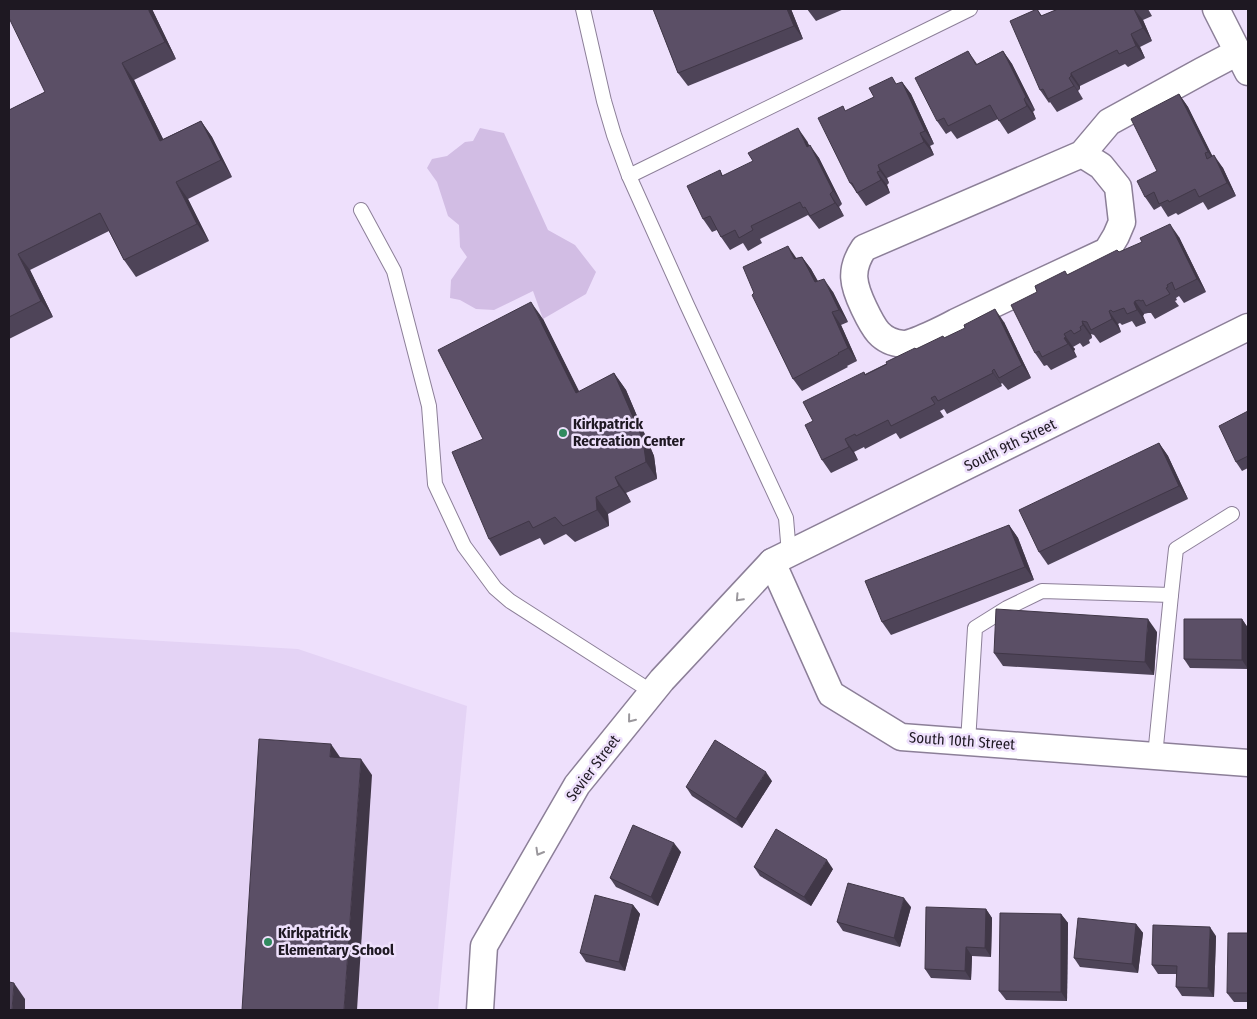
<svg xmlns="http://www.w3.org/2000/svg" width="1257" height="1019" font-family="'Fira Sans Condensed',sans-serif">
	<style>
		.built { fill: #e4d3f5 }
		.green { fill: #d2bde4 }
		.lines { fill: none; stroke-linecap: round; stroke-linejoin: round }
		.lane-casing { stroke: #8c7f98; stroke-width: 16 }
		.street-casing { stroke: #8c7f98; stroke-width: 29 }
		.lane { stroke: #fff; stroke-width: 14 }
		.street { stroke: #fff; stroke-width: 26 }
		.wall { fill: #4e4458 }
		.shaded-wall { fill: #403747 }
		.building { fill: #5b4f66; stroke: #403747 }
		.oneway { stroke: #9a979c }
		.poi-dot { fill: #318a5f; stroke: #eee0fc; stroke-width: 2 }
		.labels { text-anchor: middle; stroke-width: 5; stroke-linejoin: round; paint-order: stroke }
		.poi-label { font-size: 15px; font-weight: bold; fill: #1e1822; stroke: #eee0fc; text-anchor: start }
		.street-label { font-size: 15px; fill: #1e1822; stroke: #eee0fc }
	</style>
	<rect width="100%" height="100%" fill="#eee0fc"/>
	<path class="built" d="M9 632 298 649 467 706 438 1010H9Z"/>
	<path class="green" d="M480 128 504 133 548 230 575 245 596 272 586 294 543 319 533 291 494 310 476 309 460 300 450 298 451 280 467 257 460 247 459 225 448 216 437 182 427 168 432 159 447 156 465 142 473 141Z"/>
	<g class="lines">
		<g class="lane-casing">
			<g id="lane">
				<path d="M583 9 604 101 614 135 629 176 687 305 786 518 789 554"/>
				<path d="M629 176 970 9"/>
				<path d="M361 210 394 271 429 406 435 484 464 546 495 588 510 601 652 692"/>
				<path d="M968 742 975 628 1007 608 1042 591 1171 595"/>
				<path d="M1155 756 1171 595 1176 549 1232 514"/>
			</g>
		</g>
		<g class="street-casing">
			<g id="street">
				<path d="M1216 9 1248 72"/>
				<path d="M1082 154 1101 166 1118 187 1122 222 1116 236 1107 251C1057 274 1006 298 956 322 947 327 911 345 903 344 880 342 873 327 864 308 853 285 849 270 864 248L1082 154 1109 122 1202 71 1238 52"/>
				<path d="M772 562 831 694 901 737 1248 763"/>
				<path d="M480 1010 484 946 577 785 662 680 772 562 1248 327"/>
			</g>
		</g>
		<use href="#lane" class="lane"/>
		<use href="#street" class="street"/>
	</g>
	<g class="wall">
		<path d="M152 9 176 59 134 80 163 139 201 121 212 137 232 177 188 199 209 241 136 277 124 260 109 231 30 270 53 317 9 339V110L45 92Z"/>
		<path d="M653 9H791L803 39 688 86 678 73Z"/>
		<path d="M807 9H844L816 21Z"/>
		<path d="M1037 9 1042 16 1058 9H1148L1152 16 1143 20 1152 41 1140 47 1145 58 1128 67 1125 64 1080 86V89L1078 91 1083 99 1057 112 1050 102 1049 103 1040 90Z"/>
		<path d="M1003 51 1012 64 1035 110 1033 112 1036 119 1008 134 998 119 957 139 951 131 946 134 937 121 977 64Z"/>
		<path d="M902 82 911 94 934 144 930 146 934 155 887 178 889 183 887 185 890 193 866 206 850 183 846 111 874 97Z"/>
		<path d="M1179 94 1188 107 1212 156 1223 168 1236 196 1208 210 1203 202 1178 215 1176 213 1168 217 1161 206 1154 210 1145 197 1157 171Z"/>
		<path d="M807 141 809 146 819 158 842 204 839 207 844 216 819 229 808 215 760 239 762 243 748 251 743 243 730 250 721 237 717 230 712 232 703 219 720 170 723 176Z"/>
		<path d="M1179 237 1206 292 1184 303 1179 296 1176 298 1177 300 1175 301 1179 306 1155 319 1151 313H1148L1144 314 1143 316 1146 323 1136 327 1132 321 1122 325 1120 323 1118 324 1121 332 1100 343 1094 335 1091 334 1092 338 1089 340 1090 343 1083 347 1080 343 1073 347 1075 349 1074 351 1077 357 1051 370 1047 365 1044 366 1035 353 1067 275 1119 252Z"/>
		<path d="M802 257 811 269 818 281 833 292 848 322 841 325 857 361 847 366 848 367 802 391 793 379 754 293 796 258Z"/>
		<path d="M543 319 579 392 614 373 626 390 654 456 657 479 626 493 631 502 608 514 609 526 575 542 566 534 544 545 540 538 500 556 489 539 483 439Z"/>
		<path d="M1004 322 1031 378 1008 390 1002 383 1001 384 1002 386 947 414 944 409 940 411 944 417 900 439 896 433 865 449 864 447 854 452 858 460 831 473 822 460 813 421 865 374 916 349 944 338Z"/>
		<path d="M1248 411V468L1242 471 1236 462Z"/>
		<path d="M1159 443 1168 456 1188 499 1048 565 1039 552Z"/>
		<path d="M1009 525 1018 538 1034 580 891 635 882 622Z"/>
		<path d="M1242 619 1248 628V669L1190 668 1184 659Z"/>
		<path d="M1157 632 1154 675 1003 666 994 653Z"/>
		<path d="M772 781 742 828 692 796 686 787Z"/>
		<path d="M681 852 658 906 616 887 610 878Z"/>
		<path d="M754 867 833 869 811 906 760 876Z"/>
		<path d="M633 905 640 914 625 971 586 962 580 953Z"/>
		<path d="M911 907 900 947 843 931 837 922Z"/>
		<path d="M986 909 992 918 991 957 972 956 971 980 931 978 925 969Z"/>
		<path d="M1061 914 1068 923 1067 1001 1006 1000 999 991Z"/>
		<path d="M1136 924 1143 933 1138 973 1080 967 1074 958Z"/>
		<path d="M1248 933V1002H1234L1227 993Z"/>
		<path d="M1216 936 1214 997 1182 996 1176 987V974H1158L1152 965Z"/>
	</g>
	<g class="shaded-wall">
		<path d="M148 9H152L176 59 165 42Z"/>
		<path d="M787 9H791L803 39 794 26Z"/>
		<path d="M1134 9 1143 20 1152 41 1143 28Z"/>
		<path d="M1131 34 1140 47 1145 58 1136 46Z"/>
		<path d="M968 51 977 64 976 65Z"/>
		<path d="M1003 51 1012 64 1035 110 1026 97Z"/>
		<path d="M122 63 134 80 172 157 160 141Z"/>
		<path d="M1071 73 1080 86V89L1071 76Z"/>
		<path d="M1069 78 1078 91 1083 99 1074 86Z"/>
		<path d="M902 82 911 94 934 144 925 131Z"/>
		<path d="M1179 94 1188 107 1217 165 1208 152Z"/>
		<path d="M1024 99 1033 112 1036 119 1027 106Z"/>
		<path d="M201 121 212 137 232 177 221 160Z"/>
		<path d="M798 128 807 141 816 159 807 147Z"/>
		<path d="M920 133 930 146 934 155 924 142Z"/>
		<path d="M810 145 819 158 842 204 833 191Z"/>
		<path d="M1214 155 1223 168 1236 196 1227 183Z"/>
		<path d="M878 165 887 178 889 183 880 171Z"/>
		<path d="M877 172 887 185 890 193 881 180Z"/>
		<path d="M176 182 188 199 209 241 197 224Z"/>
		<path d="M830 194 839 207 844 216 835 203Z"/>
		<path d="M1170 224 1179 237 1206 292 1197 279Z"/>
		<path d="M788 246 797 259H794Z"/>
		<path d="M18 254 30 270 53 317 41 301Z"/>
		<path d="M802 257 811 269 825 295 815 282Z"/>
		<path d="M824 279 833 292 848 322 839 310Z"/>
		<path d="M1135 301 1144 314 1143 316 1146 323 1137 310 1134 303Z"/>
		<path d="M531 302 543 319 588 409 576 393Z"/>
		<path d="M995 309 1004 322 1031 378 1022 365Z"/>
		<path d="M1109 311 1118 324 1121 332 1112 319Z"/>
		<path d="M832 312 841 325 857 361 848 348Z"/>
		<path d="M1082 321 1091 334 1092 338 1083 325Z"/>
		<path d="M1064 334 1073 347 1075 349 1074 351 1077 357 1068 344 1064 338Z"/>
		<path d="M992 371 1001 384 1002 386 993 373Z"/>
		<path d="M614 373 626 390 654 456 657 479 646 462Z"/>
		<path d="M845 439 854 452 858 460 849 447Z"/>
		<path d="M1159 443 1168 456 1188 499 1179 486Z"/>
		<path d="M615 477 626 493 631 502 619 486Z"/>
		<path d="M596 497 608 514 609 526 597 510Z"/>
		<path d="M1009 525 1018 538 1034 580 1025 567Z"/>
		<path d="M1148 619 1157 632 1154 675 1145 662Z"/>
		<path d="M1242 619 1248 628V669L1242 660Z"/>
		<path d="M331 744 342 760 330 757Z"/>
		<path d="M361 759 372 775 357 1010H344Z"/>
		<path d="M766 772 772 781 742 828 736 819Z"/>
		<path d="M674 843 681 852 658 906 651 897Z"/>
		<path d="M827 860 833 869 811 906 804 897Z"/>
		<path d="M904 898 911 907 900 947 894 938Z"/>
		<path d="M633 905 640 914 625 971 619 962Z"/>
		<path d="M986 909 992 918 991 957 985 948Z"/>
		<path d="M1061 914 1068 923 1067 1001 1061 992Z"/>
		<path d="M1136 924 1143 933 1138 973 1132 964Z"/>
		<path d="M1210 927 1216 936 1214 997 1208 988Z"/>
		<path d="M966 947 972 956 971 980 965 971Z"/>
		<path d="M14 983 25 999V1010H12Z"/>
	</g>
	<g class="building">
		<path d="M9 9H148L165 42 122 63 160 141 201 121 221 160 176 182 197 224 124 260 100 213 18 254 41 301 9 317V110L45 92 9 18Z"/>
		<path d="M653 9H787L794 26 678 73Z"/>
		<path d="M1037 9 1041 16 1058 9H1134L1143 28 1131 34 1136 46 1119 54 1117 50 1071 73V76L1069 78 1074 86 1048 99 1043 89 1040 90 1010 21Z"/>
		<path d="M968 51 976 65 1003 51 1026 97 1024 99 1027 106 999 121 990 105 948 126 944 118 937 121 915 78Z"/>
		<path d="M892 77 896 84 902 82 925 131 920 133 924 142 878 165 880 171 877 172 881 180 857 193 852 183H850L818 118 843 106 845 111 874 97 869 88Z"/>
		<path d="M1179 94 1208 152 1205 153 1207 159 1214 155 1227 183 1199 197 1195 189 1169 202 1168 200 1159 204 1154 192 1145 197 1137 181 1157 171 1131 119Z"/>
		<path d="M798 128 807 147 810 145 833 191 830 194 835 203 810 216 805 207 803 208 800 202 751 226 753 230 739 238 735 230 721 237 710 216 703 219 687 186 720 170 722 176 753 161 748 153Z"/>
		<path d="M1170 224 1197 279 1175 290 1172 282 1167 285 1168 287 1166 288 1170 294 1146 306 1143 300 1141 301 1139 300 1135 301 1134 303 1137 310 1127 314 1124 308 1113 312 1111 310 1109 311 1112 319 1091 330 1087 322 1082 321 1083 325 1080 327 1081 330 1074 334 1071 330 1064 334 1066 337 1064 338 1068 344 1042 357 1039 351 1035 353 1011 305 1037 292 1035 286 1065 271 1067 275 1117 250 1119 252 1142 242 1140 238Z"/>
		<path d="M788 246 794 259 802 257 815 282 824 279 839 310 832 312 848 348 838 353 839 354 793 379 752 295 754 293 743 267Z"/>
		<path d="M531 302 576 393 614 373 643 440 646 462 615 477 619 486 596 497 597 510 563 526 555 517 533 528 529 521 489 539 452 452 483 439 438 350Z"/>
		<path d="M995 309 1022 365 999 378 994 369 992 371 993 373 938 401 935 396 931 398 935 404 891 426 888 420 856 436 855 434 845 439 849 447 822 460 805 425 813 421 803 402 864 372 865 375 887 364 886 362 915 348 916 349 943 336 944 338 965 328 964 325Z"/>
		<path d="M1248 411V456L1236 462 1219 426Z"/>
		<path d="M1159 443 1179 486 1039 552 1019 510Z"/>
		<path d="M1009 525 1025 567 882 622 865 581Z"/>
		<path d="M996 609 1148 619 1145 662 994 653Z"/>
		<path d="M1184 619H1242V660L1184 659Z"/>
		<path d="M259 739 331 744 330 757 361 759 344 1010H242Z"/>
		<path d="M715 740 766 772 736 819 686 787Z"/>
		<path d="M633 825 674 843 651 897 610 878Z"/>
		<path d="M776 829 827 860 804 897 754 867Z"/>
		<path d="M848 883 904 898 894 938 837 922Z"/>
		<path d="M595 895 633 905 619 962 580 953Z"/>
		<path d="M926 907 986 909 985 948 966 947 965 971 925 969Z"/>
		<path d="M1000 913 1061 914V992L999 991Z"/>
		<path d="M1078 918 1136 924 1132 964 1074 958Z"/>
		<path d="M1153 925 1210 927 1208 988 1176 987 1177 966 1152 965Z"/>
		<path d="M1228 933H1248V993H1227Z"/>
		<path d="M9 982 14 983 12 1010H9Z"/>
	</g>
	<defs><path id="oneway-chevron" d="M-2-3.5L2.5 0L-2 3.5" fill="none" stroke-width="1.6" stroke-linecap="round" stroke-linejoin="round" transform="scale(1.25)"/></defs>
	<g class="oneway">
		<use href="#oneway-chevron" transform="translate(739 598) rotate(133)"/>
		<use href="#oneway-chevron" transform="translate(631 719) rotate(129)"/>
		<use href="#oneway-chevron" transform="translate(539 852) rotate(120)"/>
	</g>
	<g class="poi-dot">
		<circle cx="563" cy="433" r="5"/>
		<circle cx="268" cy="942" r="5"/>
	</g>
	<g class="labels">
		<g class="poi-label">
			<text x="573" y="429">Kirkpatrick<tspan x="573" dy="17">Recreation Center</tspan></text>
			<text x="278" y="938">Kirkpatrick<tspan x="278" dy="17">Elementary School</tspan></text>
		</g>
		<g class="street-label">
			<text transform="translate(1010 445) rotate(-26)" y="5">South 9th Street</text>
			<text transform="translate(962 741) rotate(4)" y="5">South 10th Street</text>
			<text transform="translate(593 768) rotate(-53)" y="5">Sevier Street</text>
		</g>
	</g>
	<rect width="1257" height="1019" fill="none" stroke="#1e1822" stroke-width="20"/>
</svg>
